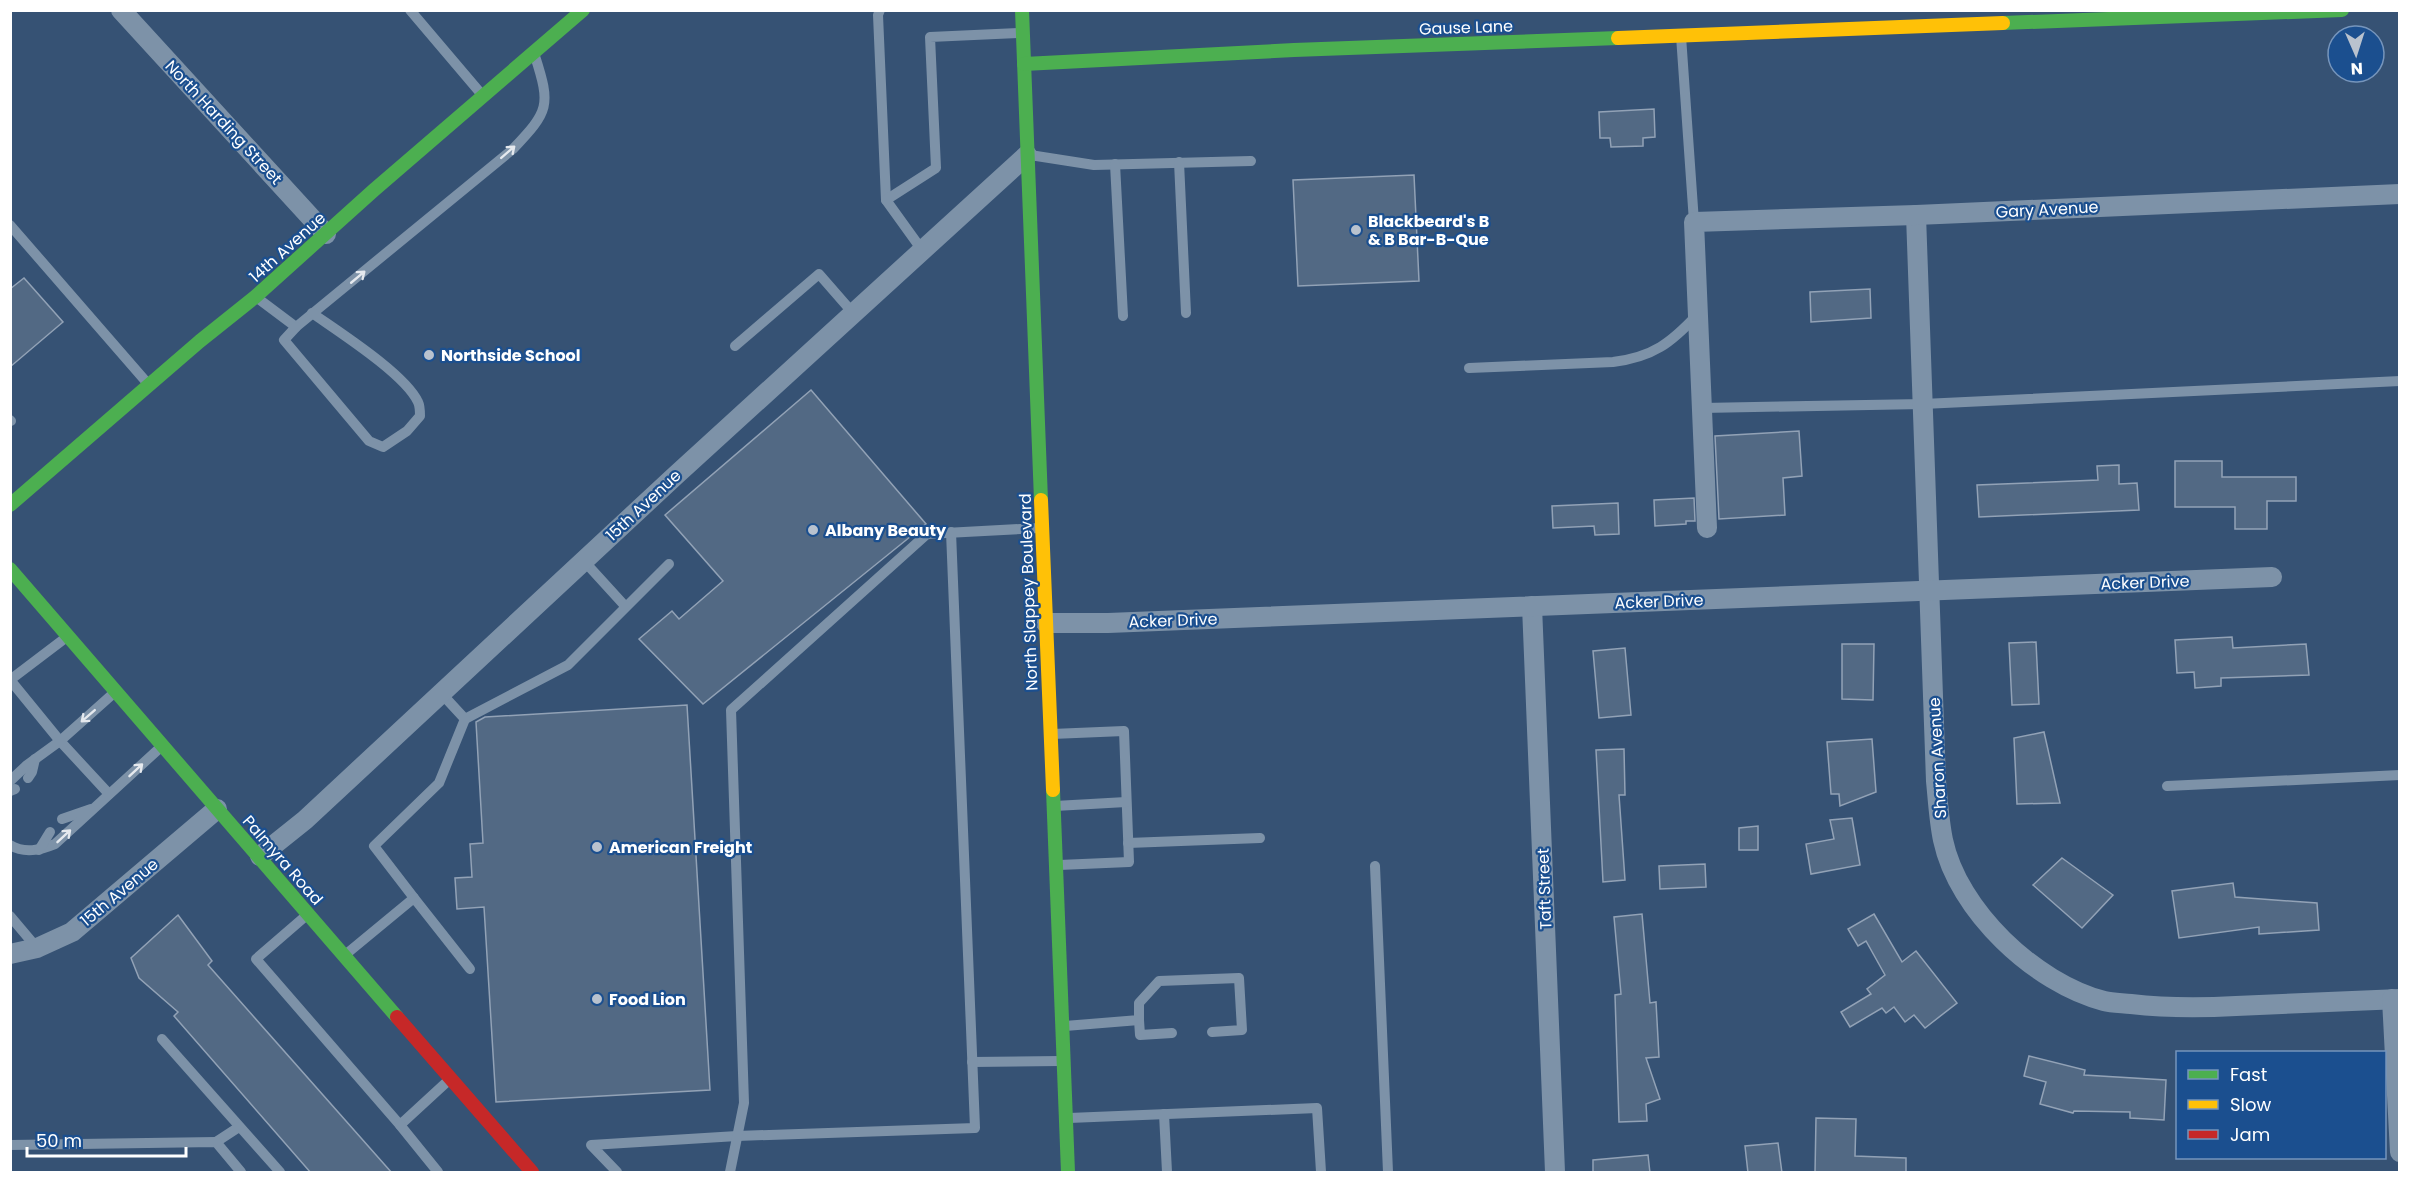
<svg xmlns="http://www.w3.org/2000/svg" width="2410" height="1183" font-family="Poppins,sans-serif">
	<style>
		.building { fill: #526984; stroke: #92a2b6; stroke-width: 1.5 }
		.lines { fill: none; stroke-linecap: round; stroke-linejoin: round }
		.lane { stroke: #7d92a8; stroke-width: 10 }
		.street { stroke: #7d92a8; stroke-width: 20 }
		.fast { stroke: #4caf50; stroke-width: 14 }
		.slow { stroke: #ffc107; stroke-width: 14 }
		.jam { stroke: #c62828; stroke-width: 14 }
		.oneway { stroke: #e5e9ee }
		.poi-dot { fill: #b9c2ce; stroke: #1b4f8f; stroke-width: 2 }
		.labels { text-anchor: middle; stroke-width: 4.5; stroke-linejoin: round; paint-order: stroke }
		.street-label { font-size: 16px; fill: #fff; stroke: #1b4f8f }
		.poi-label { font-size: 16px; font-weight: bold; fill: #fff; stroke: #1b4f8f; text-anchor: start }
	</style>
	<rect width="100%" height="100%" fill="#365274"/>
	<g class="building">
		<path d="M1654 109 1655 137 1643 138V146L1611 147 1610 138H1600L1599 112Z"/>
		<path d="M1414 175 1419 281 1298 286 1293 180Z"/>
		<path d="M24 278 63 322 10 367V289Z"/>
		<path d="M1870 289 1871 318 1811 322 1810 292Z"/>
		<path d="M811 390 926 524 703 704 639 639 672 611 679 619 723 581 665 515Z"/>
		<path d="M1799 431 1802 476 1783 478 1785 515 1719 519 1715 436Z"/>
		<path d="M2175 461H2222V477H2296V501H2267V529H2235V507H2175Z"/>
		<path d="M2119 465V484L2137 483 2139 510 1979 517 1977 485 2098 480 2097 466Z"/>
		<path d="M1694 498 1695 521H1686V524L1655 526 1654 500Z"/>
		<path d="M1618 503 1619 534 1595 535 1594 526 1553 528 1552 506Z"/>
		<path d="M2232 637 2233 648 2306 644 2309 675 2221 678V686L2195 688 2194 672 2177 673 2175 640Z"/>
		<path d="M2036 642 2039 704 2012 705 2009 643Z"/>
		<path d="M1842 644H1874L1873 700 1842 699Z"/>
		<path d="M1625 648 1631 715 1599 718 1593 651Z"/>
		<path d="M687 705 710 1090 496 1102 484 907 457 909 455 878 472 877 470 844 483 843 476 722 485 717Z"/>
		<path d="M2044 732 2060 803 2017 804 2014 738Z"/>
		<path d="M1872 739 1876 792 1840 806 1839 794H1831L1827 742Z"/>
		<path d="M1624 749 1625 795H1619L1625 880 1603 882 1596 750Z"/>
		<path d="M1852 818 1860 865 1811 874 1806 844 1834 839 1830 820Z"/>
		<path d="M1758 826V850H1739V828Z"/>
		<path d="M2062 858 2113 895 2082 928 2033 885Z"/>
		<path d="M1705 864 1706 887 1660 889 1659 866Z"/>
		<path d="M2233 883 2235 897 2317 903 2319 930 2259 934V927L2179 938 2172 891Z"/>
		<path d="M1642 914 1650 1003 1656 1002 1659 1057 1646 1058 1660 1099 1646 1104 1647 1121 1619 1122 1615 995 1621 994 1614 917Z"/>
		<path d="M1874 914 1902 962 1916 951 1957 1003 1925 1028 1914 1015 1905 1022 1894 1007 1886 1013 1882 1008 1850 1027 1841 1012 1871 994 1867 989 1885 975 1866 941 1858 946 1848 929Z"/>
		<path d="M178 915 212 961 208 965 392 1173H311L174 1016 178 1012 139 978 131 958Z"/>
		<path d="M2029 1056 2085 1070 2084 1075 2166 1080 2164 1120 2130 1118V1112L2074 1111 2073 1113 2040 1104 2046 1082 2024 1076Z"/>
		<path d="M1816 1118 1856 1119 1855 1156 1906 1158V1173H1815Z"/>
		<path d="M1778 1143 1782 1173H1748L1745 1146Z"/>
		<path d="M1648 1155 1650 1173H1593V1160Z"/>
	</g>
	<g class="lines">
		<g class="lane">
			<path d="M410 10 483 96"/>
			<path d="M880 10 878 15 886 200 922 250"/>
			<path d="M1681 36 1694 222"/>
			<path d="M1030 155 1094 165 1251 161"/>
			<path d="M1179 162 1186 313"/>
			<path d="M1115 164 1123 316"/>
			<path d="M886 200 936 168 930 37 1019 33"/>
			<path d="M10 225 149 385"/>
			<path d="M256 297 296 327 513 149C549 111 551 106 535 56"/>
			<path d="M296 327 284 340 369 441 383 447 407 431 420 416C420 412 420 406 418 402 405 374 339 332 312 313"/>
			<path d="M735 346 819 274 853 313"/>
			<path d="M1469 368 1613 362C1653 357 1671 343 1698 314"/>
			<path d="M1702 408 1923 404 2400 381"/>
			<path d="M10 420 11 421"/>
			<path d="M584 561 625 606"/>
			<path d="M10 680 68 636"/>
			<path d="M11 681 60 741 109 794"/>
			<path d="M465 719 568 665 669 564"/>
			<path d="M1052 734 1124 731 1129 862 1059 865"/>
			<path d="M28 778 32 772 35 759"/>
			<path d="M10 781 27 765 60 741 115 692"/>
			<path d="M2167 786 2400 775"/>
			<path d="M10 791 15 789"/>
			<path d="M1055 806 1126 802"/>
			<path d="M62 819 91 809"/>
			<path d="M1128 843 1260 838"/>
			<path d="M10 845C25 854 40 850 55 844L162 746"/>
			<path d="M39 850 50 832"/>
			<path d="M1375 866 1388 1172"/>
			<path d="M414 898 374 846 439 783 465 719 441 693"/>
			<path d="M308 914 256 959 400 1125 450 1079"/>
			<path d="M10 916 37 948"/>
			<path d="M345 955 414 898 470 969"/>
			<path d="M1139 1020 1140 1035 1172 1033"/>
			<path d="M1065 1026 1139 1020V1003L1159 981 1239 978 1242 1030 1212 1032"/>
			<path d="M162 1039 280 1172"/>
			<path d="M972 1062 1060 1061"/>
			<path d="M1164 1114 1167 1172"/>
			<path d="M1069 1118 1317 1108 1321 1172"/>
			<path d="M400 1125 438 1172"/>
			<path d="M216 1142 239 1127"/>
			<path d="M10 1145 216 1142 241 1172"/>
			<path d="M617 1172 591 1145 737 1136 975 1128 951 532"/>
			<path d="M730 1172 744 1103 731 710 927 534 1039 528"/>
		</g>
		<g class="street">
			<path d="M121 10 326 234"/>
			<path d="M1916 215 1936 781C1938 801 1939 821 1943 840 1958 911 2035 983 2104 1001 2112 1003 2122 1003 2131 1004 2166 1008 2200 1008 2236 1006 2290 1004 2345 1001 2400 999"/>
			<path d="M1707 528 1694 222 1916 215 2400 194"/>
			<path d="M1532 606 1555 1172"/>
			<path d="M1046 623H1108L2272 577"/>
			<path d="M260 856 305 820 675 476 1027 155"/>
			<path d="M10 954 37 948 72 932 217 809"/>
			<path d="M2392 999 2400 1152"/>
		</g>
		<g class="fast">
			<path d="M1022 10 1041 500"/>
			<path d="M2003 23 2342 10"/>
			<path d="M1024 64 1294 50 1618 38"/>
			<path d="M10 505 200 341 255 297 374 190 583 10"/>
			<path d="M10 569 397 1017"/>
			<path d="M1053 790 1068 1172"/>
		</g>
		<g class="slow">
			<path d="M1618 38 2003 23"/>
			<path d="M1041 500 1053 790"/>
		</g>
		<path class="jam" d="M397 1017 532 1172"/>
	</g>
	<defs><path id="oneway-shaft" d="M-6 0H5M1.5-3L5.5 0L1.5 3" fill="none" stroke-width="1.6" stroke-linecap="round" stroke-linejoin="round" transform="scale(1.5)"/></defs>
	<g class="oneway">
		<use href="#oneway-shaft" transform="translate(508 152) rotate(-41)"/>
		<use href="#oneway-shaft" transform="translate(358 277) rotate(-40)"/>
		<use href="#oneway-shaft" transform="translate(88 716) rotate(139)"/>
		<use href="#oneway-shaft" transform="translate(136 770) rotate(-43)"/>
		<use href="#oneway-shaft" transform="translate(64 836) rotate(-43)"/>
	</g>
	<g class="poi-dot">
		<circle cx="1356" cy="230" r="6"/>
		<circle cx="429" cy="355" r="6"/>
		<circle cx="813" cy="530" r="6"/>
		<circle cx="597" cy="847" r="6"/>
		<circle cx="597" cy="999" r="6"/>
	</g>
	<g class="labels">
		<g class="street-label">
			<text transform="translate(1466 27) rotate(-2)" y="6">Gause Lane</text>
			<text transform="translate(224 122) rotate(47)" y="6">North Harding Street</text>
			<text transform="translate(2047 209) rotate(-3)" y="6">Gary Avenue</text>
			<text transform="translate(287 247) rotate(-42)" y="6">14th Avenue</text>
			<text transform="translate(643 505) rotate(-43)" y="6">15th Avenue</text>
			<text transform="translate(2145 582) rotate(-2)" y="6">Acker Drive</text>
			<text transform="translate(1028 592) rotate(-92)" y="6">North Slappey Boulevard</text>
			<text transform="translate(1659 601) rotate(-2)" y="6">Acker Drive</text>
			<text transform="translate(1173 620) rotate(-2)" y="6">Acker Drive</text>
			<text transform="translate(1937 758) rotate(-93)" y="6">Sharon Avenue</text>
			<text transform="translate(283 860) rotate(49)" y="6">Palmyra Road</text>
			<text transform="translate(1544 889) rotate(-92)" y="6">Taft Street</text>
			<text transform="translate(119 892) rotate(-40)" y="6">15th Avenue</text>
		</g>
		<g class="poi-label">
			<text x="1368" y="227">Blackbeard's B<tspan x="1368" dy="18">&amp; B Bar-B-Que</tspan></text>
			<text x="441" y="361">Northside School</text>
			<text x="825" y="536">Albany Beauty</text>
			<text x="609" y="853">American Freight</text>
			<text x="609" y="1005">Food Lion</text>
		</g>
	</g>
	<rect width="2410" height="1183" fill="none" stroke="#ffffff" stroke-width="24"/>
	<rect x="2176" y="1051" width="210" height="108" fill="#1b4f8f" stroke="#7695bc" stroke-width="1.5"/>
	<rect x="2188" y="1070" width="30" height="9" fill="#4caf50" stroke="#7695bc" stroke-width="1.5"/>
	<text x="2230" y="1081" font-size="18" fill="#ffffff">Fast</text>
	<rect x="2188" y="1100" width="30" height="9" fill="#ffc107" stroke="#7695bc" stroke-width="1.5"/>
	<text x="2230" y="1111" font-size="18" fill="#ffffff">Slow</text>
	<rect x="2188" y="1130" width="30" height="9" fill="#c62828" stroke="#7695bc" stroke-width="1.5"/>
	<text x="2230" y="1141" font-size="18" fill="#ffffff">Jam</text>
	<g transform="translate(2356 54) rotate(177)"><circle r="28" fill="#1b4f8f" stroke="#7695bc" stroke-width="1.5"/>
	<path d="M0-4.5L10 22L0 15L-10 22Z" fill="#b9c2ce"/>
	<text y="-9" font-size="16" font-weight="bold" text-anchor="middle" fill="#ffffff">N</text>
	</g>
	<path d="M27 1147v9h159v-9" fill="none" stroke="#ffffff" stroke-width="3"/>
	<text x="36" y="1147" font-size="18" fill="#ffffff" stroke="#1b4f8f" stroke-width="4.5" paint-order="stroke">50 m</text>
</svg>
